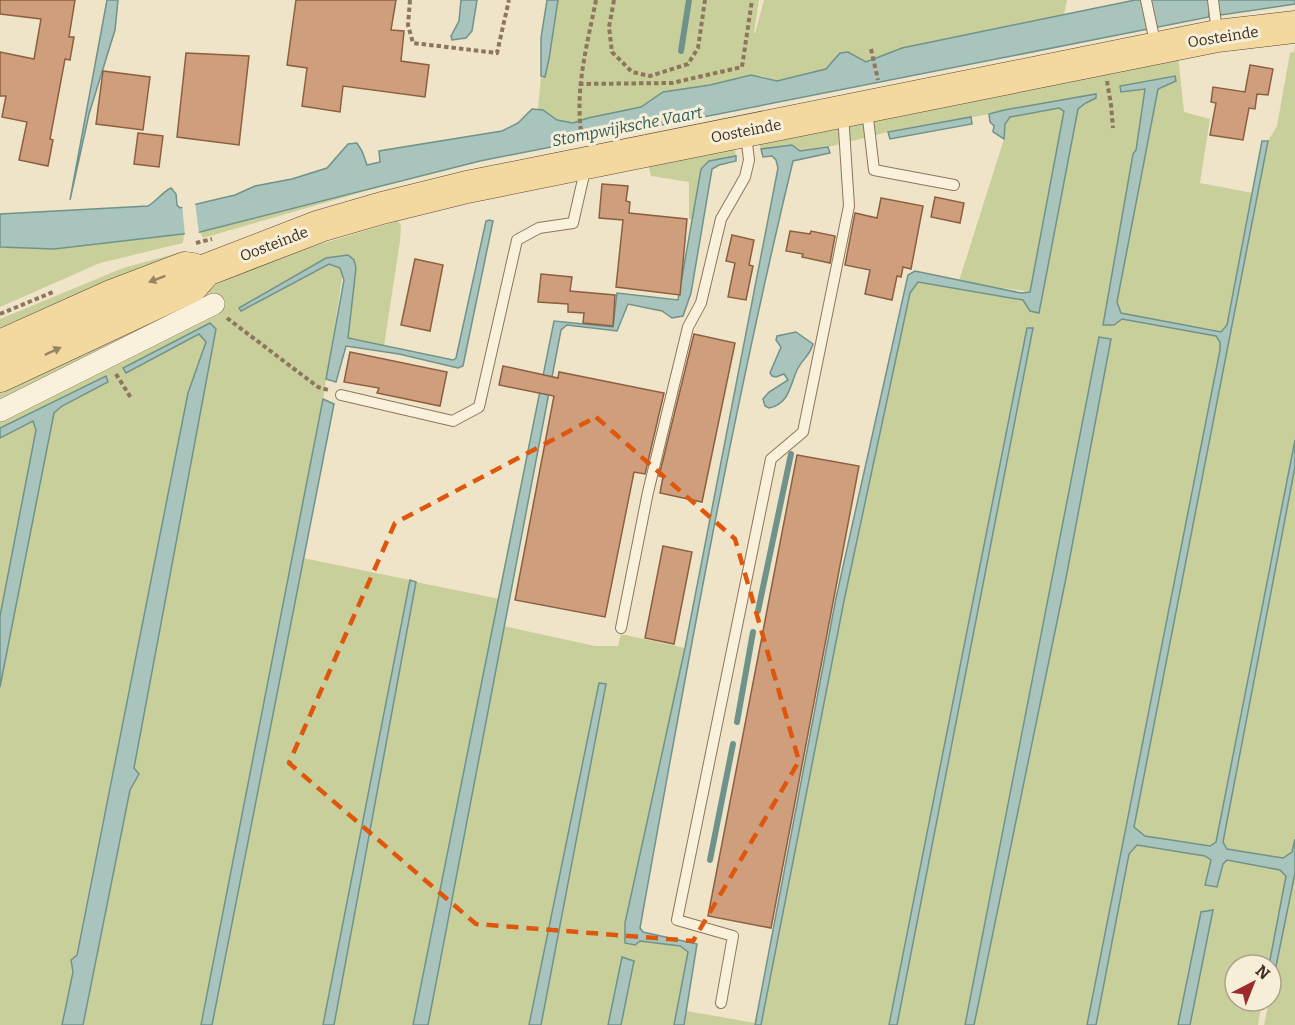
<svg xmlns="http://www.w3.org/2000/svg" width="1295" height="1025" font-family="Bitter,serif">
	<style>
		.green { fill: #c9cf9b }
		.water { fill: #a9c4bc; stroke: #6f938a; stroke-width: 1.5 }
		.pier { fill: #f0e4c8 }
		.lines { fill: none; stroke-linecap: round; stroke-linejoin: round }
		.stream { stroke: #6f938a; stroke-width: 6 }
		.building { fill: #cf9f7d; stroke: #8d5f41; stroke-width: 1.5 }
		.lane-casing { stroke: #8d765c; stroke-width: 12 }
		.street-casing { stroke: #8d765c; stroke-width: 22 }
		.primary-casing { stroke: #5b4430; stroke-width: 33 }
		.path { stroke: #8d765c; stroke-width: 4; stroke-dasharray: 4.5 3; stroke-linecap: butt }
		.lane { stroke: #faf1dc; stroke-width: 10 }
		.street { stroke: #faf1dc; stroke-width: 21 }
		.primary { stroke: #f3d9a0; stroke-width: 32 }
		.oneway { fill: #988460 }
		.marked { fill: none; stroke: #df570d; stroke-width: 4.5; stroke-dasharray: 12 8; stroke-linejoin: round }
		.labels { text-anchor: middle; stroke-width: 6; stroke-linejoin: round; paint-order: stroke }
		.street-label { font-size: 15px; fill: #3d2e20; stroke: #f7eed8 }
		.water-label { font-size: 16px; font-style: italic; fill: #2f5d5a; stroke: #f7eed8 }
	</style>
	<rect width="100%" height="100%" fill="#f0e4c8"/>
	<g class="green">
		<path d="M558 0H759L754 33H755L764 0H1067L1064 15 902 48 866 62 848 52 841 53 826 69 777 81 762 76 663 92 641 107 588 118 573 123 557 120 543 110 538 109 541 76 544 77Z"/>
		<path d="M1295 45V440L1216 842 1210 846 1145 836 1134 827 1268 141 1277 126 1290 53 1294 52Z"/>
		<path d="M1178 55 1184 112 1210 119 1200 183 1253 193 1227 325 1221 332 1121 313 1117 302 1158 89 1176 81 1120 86 1121 92 1145 89 1136 150 1133 154 1103 324 1114 325 1122 319 1216 336 1220 342V350L1087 1025H974L1066 578 1111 339 1022 730 965 1025H897L1033 329 1027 328 889 1025H761L844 601 910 293 918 282 1023 300 1030 311 1039 313 1078 109 1096 98V95L888 132 828 147 800 151 792 145 761 149 759 144Z"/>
		<path d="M1059 108 1064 111 1030 292 959 281 1004 139 1005 124 1010 117Z"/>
		<path d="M733 147 735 150 736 156 709 161 701 169 692 219H689V182L651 176 648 163Z"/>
		<path d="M369 190 203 238 200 232Z"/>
		<path d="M398 221 401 225 400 241 384 346 347 338 356 268 336 256 240 311 329 264 340 268 343 273 323 399 201 1025H83L130 790 139 775 134 768 216 329 209 323 123 368 126 373 200 334 206 342 188 394 76 955 71 960 73 972 62 1025H0V687L54 413 62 406 108 381 105 376 0 428V383L274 258Z"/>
		<path d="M184 234 183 243 100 263 0 307V247L54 249Z"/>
		<path d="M185 251 180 259 0 339V319L123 268Z"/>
		<path d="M34 421 37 430 0 616V438Z"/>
		<path d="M1295 467V839L1292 852 1283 858 1227 849 1223 842Z"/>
		<path d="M303 558 410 580 323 1025H212Z"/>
		<path d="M416 582 500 599 413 1025H334Z"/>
		<path d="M504 626 595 646H618L621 634 685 648 625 923 626 943C645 941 673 940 688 952L674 1025H621L634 962 622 958 608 1025H541L606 685 599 683 529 1025H428Z"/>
		<path d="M1137 845 1205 856 1211 860 1206 885 1217 887 1223 864 1227 860 1280 870 1286 876 1269 965H1235V1001H1262L1258 1025H1190L1213 910 1201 912 1178 1025H1096L1129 854Z"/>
		<path d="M1295 873V1025H1264L1269 1001H1271V991Z"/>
		<path d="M687 1011 755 1023V1025H684Z"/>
	</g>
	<g class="water">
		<path d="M107 0H118L115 30 89 114 70 200Z"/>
		<path d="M461 0H477L472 31 466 38 452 40 451 36 459 21Z"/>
		<path d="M547 0H558L549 59 545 77 541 76V38Z"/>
		<path d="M1135 0H1295V4L1221 15 1219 11 1209 12V17L480 161 200 232 54 249 0 247V214L148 206C157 201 161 193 171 188L176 194 177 205 180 208 235 195 255 186 292 179 327 168 348 144 357 143 362 151 367 165 380 162 379 151 502 131 518 123 532 109 543 110 557 120 573 123 588 118 641 107 663 92 710 85 751 75 777 81 826 69 840 53 848 52 866 62 902 48Z"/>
		<path d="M1175 76 1176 81 1158 89 1117 302 1121 313 1221 332 1227 325 1262 141H1268L1134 827 1145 836 1210 846 1216 842 1295 440V467L1223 842 1227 849 1283 858 1292 852 1295 839V873L1271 991V965H1269L1286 876 1280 870 1227 860 1223 864 1217 887 1205 885 1211 860 1205 856 1137 845 1129 854 1096 1025H1087L1220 350V342L1216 336 1122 319 1114 325H1103L1133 154 1136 150 1145 89 1121 92 1120 86Z"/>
		<path d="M1096 94V98L1086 103 1078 109 1039 313 1030 311 1023 300 918 282 910 293 844 601 761 1025H755L836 598 908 275 915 271 1021 293 1030 292 1064 111 1059 108 1010 117 1005 124 1004 139 993 132 994 126 990 122 989 114 1004 110Z"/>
		<path d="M971 117 972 124 890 139 888 132Z"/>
		<path d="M792 145 800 151 828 147 830 153 793 161C732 414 686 671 640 928L643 932 697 944 684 1025H674L688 952 680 946 640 941 635 945 625 943V923L685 648 778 168 776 160 772 156 763 157 761 149Z"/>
		<path d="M736 156V161L719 165 712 169 691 293 683 316 672 318 662 311 628 304 617 331 567 325 561 330 428 1025H413L554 321 613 327 617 293 678 300 701 169 709 161Z"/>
		<path d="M489 220 493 221 463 366 458 368 399 354 346 346 336 382 326 379 344 280 340 268 329 264 241 311 239 308 326 258 348 255 354 260 356 268 348 338 453 360 456 358 486 221Z"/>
		<path d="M210 323 216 329 134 768 139 774 130 790 83 1025H62L73 972 71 960 77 955 188 393 206 342 199 334 126 373 123 368Z"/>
		<path d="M1027 328H1033L897 1025H889Z"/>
		<path d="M796 332 813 344C810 355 803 359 798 368 790 384 790 404 769 408L765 406 763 399 769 392 788 380 784 374 776 377 772 376 770 373 781 347 776 340 777 336Z"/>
		<path d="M1099 337 1111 339 1066 578 974 1025H965Z"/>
		<path d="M106 376 108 382 62 406 54 413 0 687V616L36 430 33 421 0 438V428Z"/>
		<path d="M323 399 334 404 212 1025H201Z"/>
		<path d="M410 580 416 582 334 1025H323Z"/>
		<path d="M599 683 606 684 541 1025H529Z"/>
		<path d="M1213 910 1190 1025H1178L1201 912Z"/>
		<path d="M622 957 634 961 621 1025H608Z"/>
	</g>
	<path class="pier" d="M195 202 199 234 185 235 182 204Z"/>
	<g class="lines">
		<g class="stream">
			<path d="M681 51 689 0"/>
			<path d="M758 611 791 454"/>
			<path d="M737 722 753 632"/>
			<path d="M710 860 733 744"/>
		</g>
	</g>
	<g class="building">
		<path d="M0 0H75L69 37H74L70 60 65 59 50 139 53 140 48 166 19 160 27 122 2 117 6 96H0V52L34 59 41 19 0 14Z"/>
		<path d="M296 0H396L391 30 404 31 401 61 429 65 425 97 343 86 340 112 302 106 307 68 287 65Z"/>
		<path d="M186 53 249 56 239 145 177 137Z"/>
		<path d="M1250 65 1273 69 1268 95 1257 94 1255 109 1249 108 1243 140 1210 135 1216 103 1211 102 1213 87 1245 92Z"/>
		<path d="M103 71 150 77 143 130 96 124Z"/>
		<path d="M138 133 163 136 159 167 134 164Z"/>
		<path d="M602 184 628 186 626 201 630 202 629 213 687 219 680 295 616 287 623 220 599 218Z"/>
		<path d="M935 197 964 203 960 223 931 217Z"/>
		<path d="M881 198 923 206 911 269 903 267 901 277 897 276 892 300 865 294 870 270 845 265 855 213 877 218Z"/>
		<path d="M790 231 810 234 811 231 835 236 830 263 802 257 803 254 786 251Z"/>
		<path d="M732 235 754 240 749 265 753 266 746 300 728 297 735 263 726 261Z"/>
		<path d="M415 259 443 265 430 331 401 325Z"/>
		<path d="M541 274 572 277 570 291 615 295 613 326 583 323 584 313 568 312V304L538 302Z"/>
		<path d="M694 334 735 343 702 502 660 493 663 477 659 476Z"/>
		<path d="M350 352 447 372 440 406 377 393 379 388 344 382Z"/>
		<path d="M503 366 558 378 559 372 664 393 645 474 634 472 605 617 515 600 554 396 499 385Z"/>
		<path d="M797 455 859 466 771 928 708 916Z"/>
		<path d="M663 546 692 552 674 644 645 638Z"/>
	</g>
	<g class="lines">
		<g class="lane-casing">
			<g id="lane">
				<path d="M1146 0 1156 47"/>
				<path d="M1213 0 1217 32"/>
				<path d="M867 110 874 170 954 185"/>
				<path d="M341 395 453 421 479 407 517 240 539 228 573 223 586 166"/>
				<path d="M621 628 648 492 688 327 701 303 721 219 745 177 749 160 746 135"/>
				<path d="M721 1003 733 936 677 920 771 459 803 432 849 206 843 114"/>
			</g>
		</g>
		<g class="street-casing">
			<path id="street" d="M0 411 214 304"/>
		</g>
		<g class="primary-casing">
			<g id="primary">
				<path d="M0 346 109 297 185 268 193 269"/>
				<path d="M0 376 192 286 206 270 320 226 382 208 467 187 1217 36 1295 27"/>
			</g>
		</g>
		<g class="path">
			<path d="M410 0 408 25 413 43 497 53 509 0"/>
			<path d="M614 0 609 27 612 52 632 72 650 76 688 64 698 48 705 0"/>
			<path d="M871 49 878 80"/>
			<path d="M1107 81 1111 105 1113 128"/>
			<path d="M579 84 672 83 742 67 752 0"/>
			<path d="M582 138C574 91 587 46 596 0"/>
			<path d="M196 243 212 239"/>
			<path d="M0 314 53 292"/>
			<path d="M227 318 318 387 328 390"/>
			<path d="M116 374 131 398"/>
		</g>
		<use href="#lane" class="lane"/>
		<use href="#street" class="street"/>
		<use href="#primary" class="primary"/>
	</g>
	<defs><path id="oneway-solid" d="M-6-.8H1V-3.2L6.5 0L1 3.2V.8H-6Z" transform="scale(1.5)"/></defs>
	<g class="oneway">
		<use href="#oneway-solid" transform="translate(157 279) rotate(159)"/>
		<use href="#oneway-solid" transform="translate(53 351) rotate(-25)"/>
	</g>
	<path class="marked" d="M596 417 735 539 799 761 693 941 476 924 289 763 395 523Z"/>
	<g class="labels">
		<g class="street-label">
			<text transform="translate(1223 37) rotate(-9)" y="5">Oosteinde</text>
			<text transform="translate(746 131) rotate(-11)" y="5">Oosteinde</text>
			<text transform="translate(274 244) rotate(-21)" y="5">Oosteinde</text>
		</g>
		<g class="water-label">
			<text transform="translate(627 126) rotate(-11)" y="6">Stompwijksche Vaart</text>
		</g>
	</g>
	<g transform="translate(1253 983) rotate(42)"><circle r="28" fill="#f7eed8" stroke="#ada18e" stroke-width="1.5"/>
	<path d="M0-4.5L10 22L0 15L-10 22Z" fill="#9e2a2b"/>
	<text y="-9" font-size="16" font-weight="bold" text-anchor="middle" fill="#3d2e20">N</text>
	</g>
</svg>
